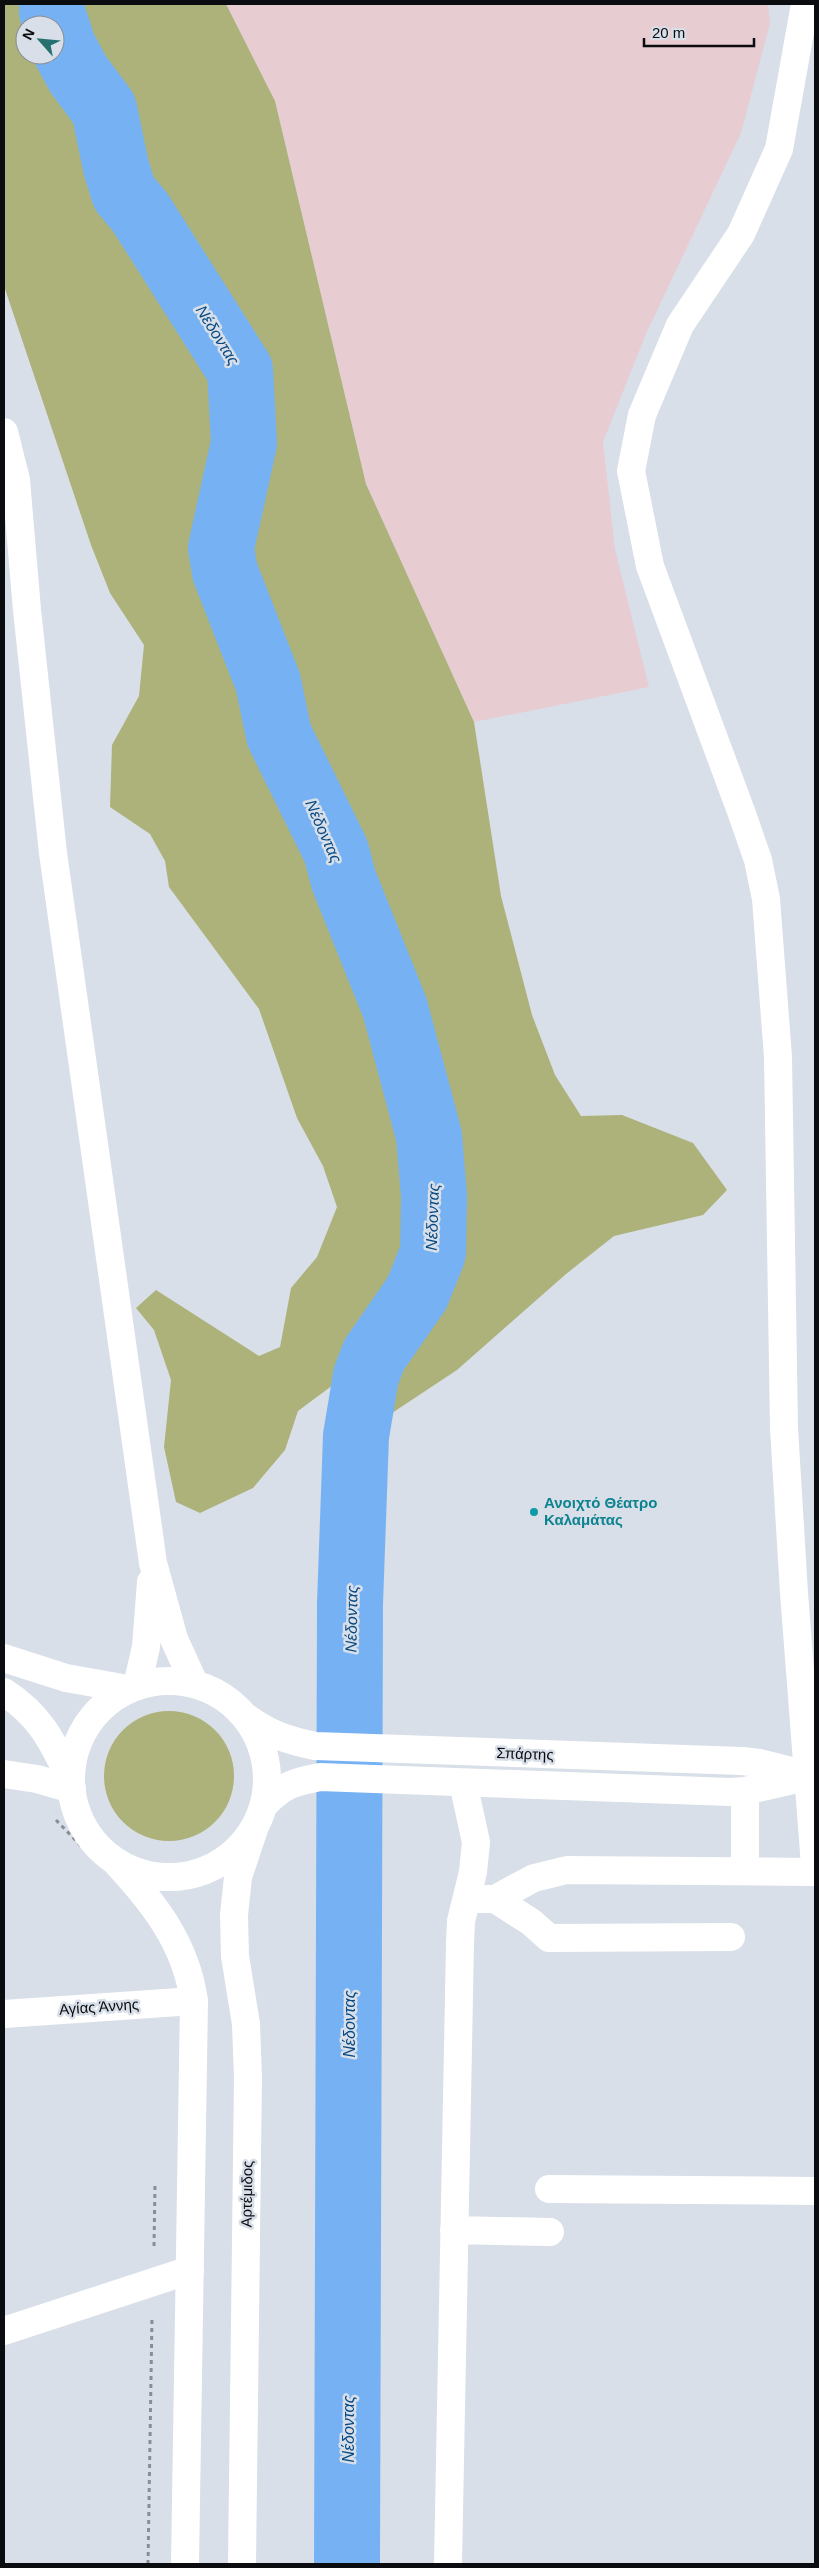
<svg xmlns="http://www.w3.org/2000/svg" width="819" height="2568" viewBox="0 0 819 2568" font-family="Helvetica,sans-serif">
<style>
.industrial{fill:#e7cdd2}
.green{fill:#acb27a;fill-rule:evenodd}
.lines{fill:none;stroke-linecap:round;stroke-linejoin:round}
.river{stroke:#76b2f3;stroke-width:66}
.path{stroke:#898e95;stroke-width:3;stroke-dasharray:4 4;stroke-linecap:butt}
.minor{stroke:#fff;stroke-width:28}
.major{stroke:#fff;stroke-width:28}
.highway{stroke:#fff;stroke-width:28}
.culture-dot{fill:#0f9aa8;stroke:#d8dfe8;stroke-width:2}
.labels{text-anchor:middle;stroke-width:5;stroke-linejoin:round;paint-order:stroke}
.culture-label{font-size:15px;font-weight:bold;fill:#0d838f;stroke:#d8dfe8;text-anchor:start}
.street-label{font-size:15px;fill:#0a0c0f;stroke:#d8dfe8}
.water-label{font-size:16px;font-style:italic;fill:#064983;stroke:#d8dfe8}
</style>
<rect width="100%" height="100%" fill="#d8dfe8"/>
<path class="industrial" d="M 226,4 L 768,4 L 770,24 L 741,133 L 646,334 L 603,442 L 615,549 L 649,687 L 474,722 L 366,484 L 275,101 Z"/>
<path class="green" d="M 4,4 L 226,4 L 275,101 L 366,484 L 474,722 L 501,896 L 532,1015 L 555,1075 L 581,1116 L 622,1115 L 693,1143 L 727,1190 L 703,1215 L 614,1236 L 566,1274 L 457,1370 L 386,1417 L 375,1406 L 333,1385 L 298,1411 L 285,1450 L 253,1488 L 200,1513 L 176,1502 L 164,1447 L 171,1380 L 154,1330 L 136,1308 L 156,1290 L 259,1356 L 280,1347 L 291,1288 L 317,1257 L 337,1207 L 323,1166 L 297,1118 L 259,1009 L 169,887 L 165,861 L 150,834 L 110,807 L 112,745 L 139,696 L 144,645 L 110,593 L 91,545 L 4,286 ZM 25,25 L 55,25 L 55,55 L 25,55 Z
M104 1776a65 65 0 1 1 130 0a65 65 0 1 1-130 0Z"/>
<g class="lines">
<path class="river" d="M 52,4 L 52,12 L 63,46 L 78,74 L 104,109 L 116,167 L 124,193 L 140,212 L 240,370 L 244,443 L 221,548 L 225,572 L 268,682 L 279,735 L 336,851 L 344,881 L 395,1008 L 429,1136 L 434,1196 L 433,1253 L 417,1293 L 374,1355 L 366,1376 L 356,1436 L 350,1604 L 347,2564"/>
<path class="path" d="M 56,1820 L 85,1850
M 154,2246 L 155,2185
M 148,2564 L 152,2317"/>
<path class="minor" d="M 805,4 L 779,149 L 741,234 L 680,325 L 642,415 L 631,471 L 650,566 L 742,814 L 758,860 L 766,899 L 778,1057 L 784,1428 L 794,1593 L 815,1865
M 4,432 L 16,480 L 27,610 L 53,853 L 153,1563 L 174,1639 L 194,1683
M 137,1686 L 146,1647 L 151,1582
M 4,1774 L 37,1779 L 72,1789
M 745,1791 L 745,1871
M 478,1899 L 495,1899 L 531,1922 L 549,1938 L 731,1937
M 495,1899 L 534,1878 L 567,1870 L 815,1872
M 4,2014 L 194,2001
M 549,2189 L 815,2191
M 454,2230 L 550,2232
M 4,2331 L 190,2270
M 448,2564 L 460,1943 L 461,1921 L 473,1872 L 476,1842 L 463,1783"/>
<path class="major" d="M71 1779a98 98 0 1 1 196 0a98 98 0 1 1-196 0Z
M 247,1718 C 271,1735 287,1740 315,1746 L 742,1761 L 760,1763 L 815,1777
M 264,1805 C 283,1785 294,1782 320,1777 L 730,1792 L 745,1791 L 806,1777
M 115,1861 C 153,1902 186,1943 194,2001 L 185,2564
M 242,2564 L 248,2077 L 246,2024 L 235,1956 L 234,1915 L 238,1877 L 254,1829"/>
<path class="highway" d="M 4,1658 L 66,1678 L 128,1689
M 4,1692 C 40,1715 52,1741 70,1778"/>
</g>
<circle class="culture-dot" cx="534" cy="1512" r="5"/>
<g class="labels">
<g class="culture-label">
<text x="544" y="1508">Ανοιχτό Θέατρο<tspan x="544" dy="17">Καλαμάτας</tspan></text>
</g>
<g class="street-label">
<text transform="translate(525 1754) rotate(2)" y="5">Σπάρτης</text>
<text transform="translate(99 2007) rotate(-4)" y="5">Αγίας Άννης</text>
<text transform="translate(247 2194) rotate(-89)" y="5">Αρτέμιδος</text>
</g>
<g class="water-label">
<text transform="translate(218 335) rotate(58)" y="6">Νέδoντας</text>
<text transform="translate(324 831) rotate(66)" y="6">Νέδoντας</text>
<text transform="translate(432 1217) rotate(-88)" y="6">Νέδoντας</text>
<text transform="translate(351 1619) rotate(-89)" y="6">Νέδoντας</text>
<text transform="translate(349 2024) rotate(-90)" y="6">Νέδoντας</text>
<text transform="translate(348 2429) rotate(-90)" y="6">Νέδoντας</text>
</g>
</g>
<rect width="819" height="2568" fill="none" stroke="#0a0c0f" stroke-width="10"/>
<g transform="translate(40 40) rotate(297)"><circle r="24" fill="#d8dfe8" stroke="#868b91"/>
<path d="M0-4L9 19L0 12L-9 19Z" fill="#267170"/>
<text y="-8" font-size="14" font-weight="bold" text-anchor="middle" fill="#0a0c0f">N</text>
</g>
<path d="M644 38v8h110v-8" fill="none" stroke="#0a0c0f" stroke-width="2.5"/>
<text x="652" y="38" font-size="15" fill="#0a0c0f" stroke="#d8dfe8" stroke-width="4" paint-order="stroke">20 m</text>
</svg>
